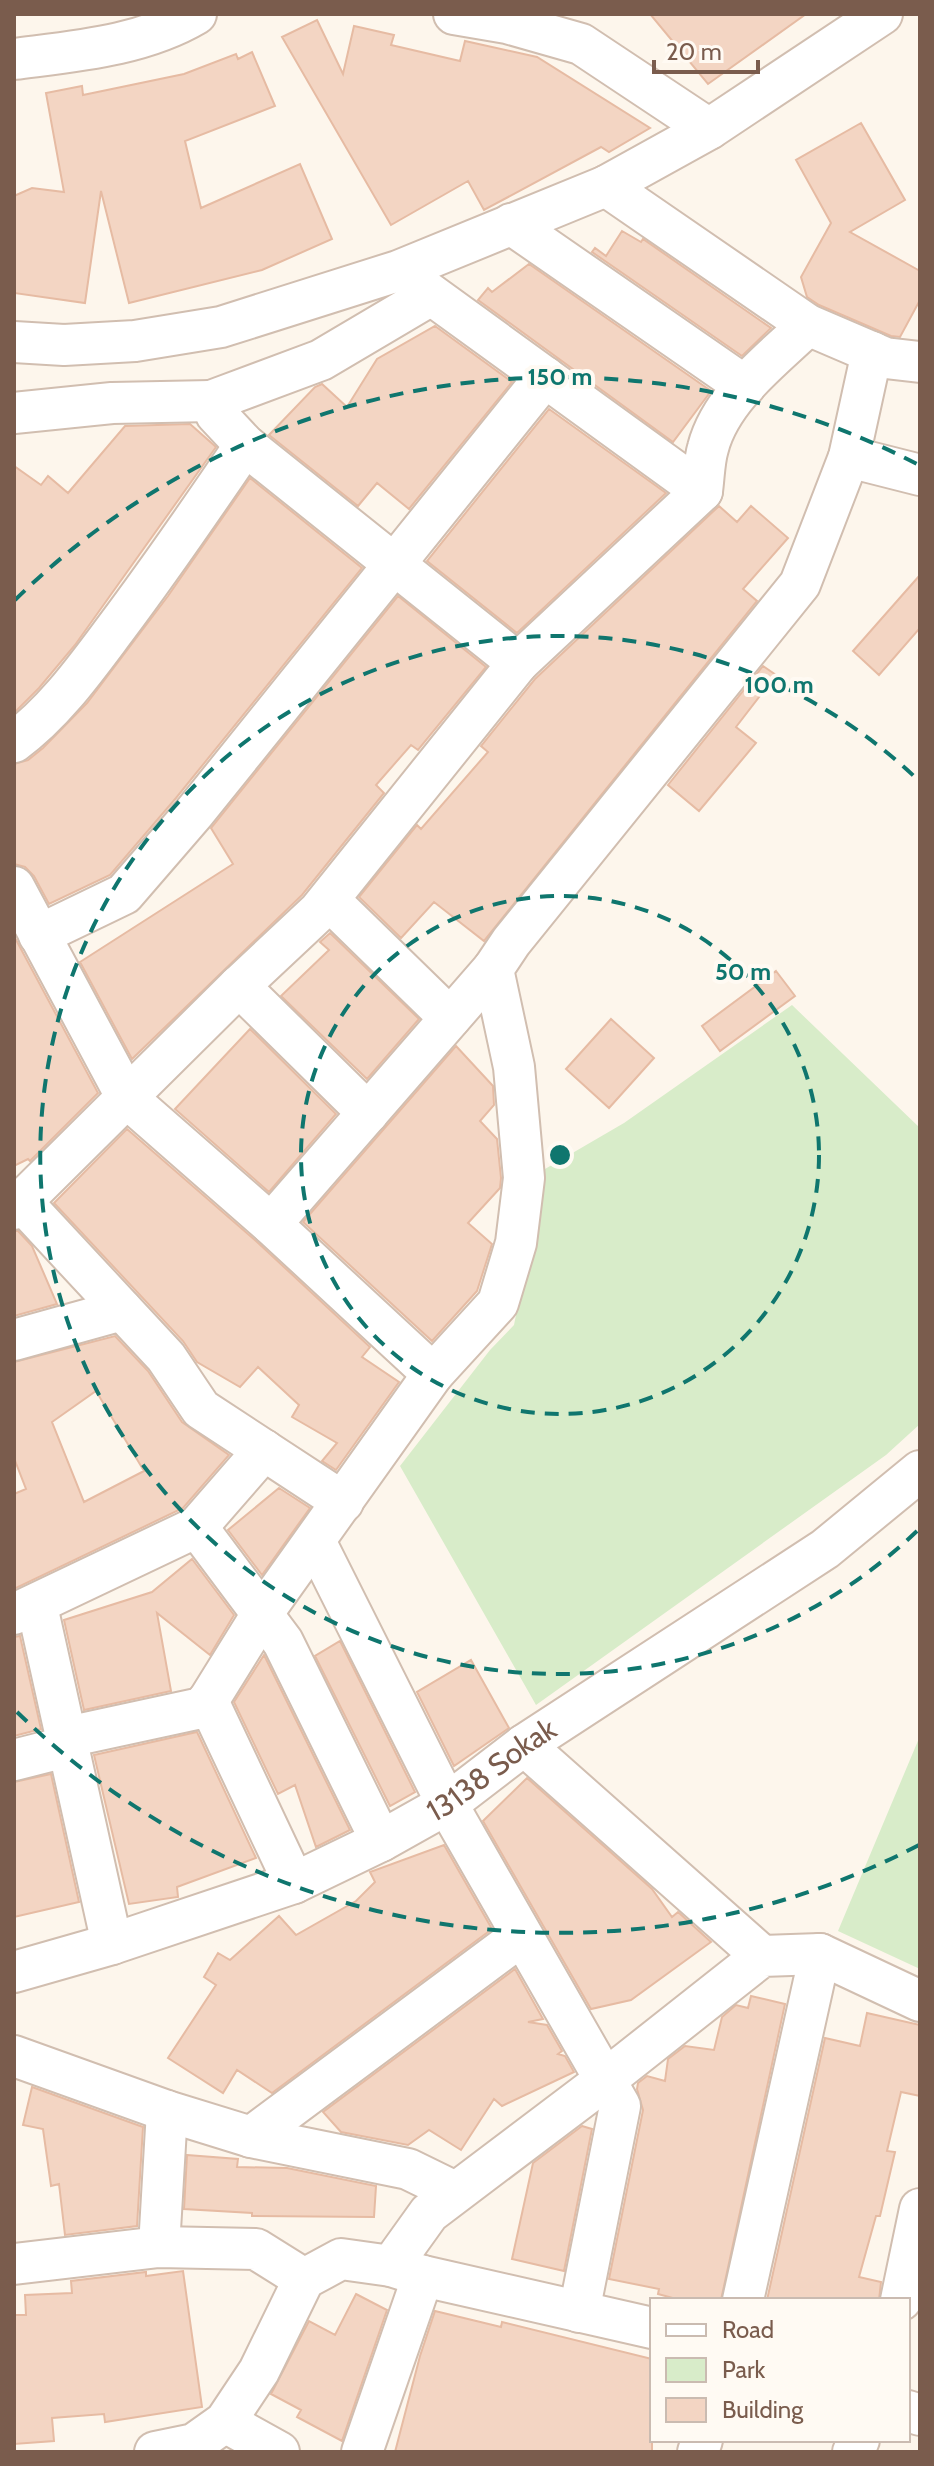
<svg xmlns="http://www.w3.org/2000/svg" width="934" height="2466" viewBox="0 0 934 2466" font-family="Cabin,sans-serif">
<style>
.green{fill:#d8ecc9}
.building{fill:#f3d5c3;stroke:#e6bba3;stroke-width:2;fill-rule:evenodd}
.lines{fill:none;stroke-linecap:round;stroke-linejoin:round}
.minor-casing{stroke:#d1beb0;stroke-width:44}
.minor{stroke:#fff;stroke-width:40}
.ring{fill:none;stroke:#0f766e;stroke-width:4;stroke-dasharray:14 10}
.labels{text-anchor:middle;stroke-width:8;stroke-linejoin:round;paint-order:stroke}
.street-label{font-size:30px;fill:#7a5c4d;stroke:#fffaf3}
.centre{fill:#0f766e;stroke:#fffaf3;stroke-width:4}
.ring-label{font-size:24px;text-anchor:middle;font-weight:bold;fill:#0f766e;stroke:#fffaf3;stroke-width:8;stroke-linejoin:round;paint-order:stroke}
</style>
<rect width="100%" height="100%" fill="#fdf6ec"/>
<path class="green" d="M 792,1005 L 920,1128 L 920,1424 L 886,1455 L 536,1705 L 400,1466 L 490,1350 L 514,1325 L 545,1169 L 624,1123 Z
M 920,1736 L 920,1969 L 838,1931 Z"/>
<path class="building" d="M 650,14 L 806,14 L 708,84 Z
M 317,20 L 343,74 L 354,26 L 394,35 L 391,45 L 460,61 L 465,41 L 537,57 L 650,128 L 609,152 L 601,147 L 484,210 L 468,181 L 391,225 L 282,37 Z
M 252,52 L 275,106 L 185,141 L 201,208 L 300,164 L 332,239 L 262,270 L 129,303 L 101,191 L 85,303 L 14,293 L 14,196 L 32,188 L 64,192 L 46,93 L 82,86 L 83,95 L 184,74 L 236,54 L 238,59 Z
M 861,123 L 905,200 L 850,232 L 920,271 L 920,300 L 900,337 L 891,336 L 819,305 L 807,297 L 801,277 L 831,223 L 796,160 Z
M 622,231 L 641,242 L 643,239 L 771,328 L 742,356 L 592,252 L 595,248 L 606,256 Z
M 529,264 L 711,391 L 673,442 L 478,300 L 488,288 L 492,292 Z
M 435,326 L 512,382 L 409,509 L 377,483 L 358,506 L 269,435 L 315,387 L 322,384 L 347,407 L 377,359 Z
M 549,409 L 666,493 L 517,633 L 427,561 Z
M 190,424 L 216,447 L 75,645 L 39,688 L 14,713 L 14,466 L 41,485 L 48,476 L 68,493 L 125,426 Z
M 250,478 L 362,568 L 176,798 L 110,875 L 49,904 L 34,876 L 25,867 L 14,864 L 14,764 L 28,760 L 43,748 L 87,703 L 168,596 Z
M 719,506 L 737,522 L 751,506 L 788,538 L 743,589 L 757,601 L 484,941 L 434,902 L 401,938 L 359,897 L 417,825 L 421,829 L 488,752 L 481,746 L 535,679 Z
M 920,575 L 920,628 L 879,675 L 853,651 Z
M 398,596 L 486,667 L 418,750 L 411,745 L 376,785 L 384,793 L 302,895 L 132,1059 L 80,962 L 233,864 L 211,828 Z
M 763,666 L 776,675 L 736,727 L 756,743 L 699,811 L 668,785 Z
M 330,933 L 419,1019 L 367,1079 L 281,996 L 329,950 L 320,942 Z
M 14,936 L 98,1093 L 30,1161 L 28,1159 L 14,1166 Z
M 776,971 L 795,996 L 720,1051 L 702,1026 Z
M 611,1019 L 654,1058 L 609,1108 L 566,1069 Z
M 250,1029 L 336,1114 L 269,1192 L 175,1109 Z
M 456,1046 L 493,1086 L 494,1105 L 480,1121 L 497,1139 L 501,1178 L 500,1188 L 468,1223 L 492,1244 L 477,1291 L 432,1341 L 303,1222 Z
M 127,1129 L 256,1241 L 370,1347 L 362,1357 L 399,1382 L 336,1470 L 322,1461 L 337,1443 L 292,1417 L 299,1405 L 258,1367 L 240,1387 L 197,1362 L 183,1341 L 54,1203 Z
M 14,1231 L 18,1231 L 32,1246 L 57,1304 L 14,1316 Z
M 115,1336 L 148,1371 L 182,1422 L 229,1455 L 183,1508 L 14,1589 L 14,1494 L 26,1489 L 14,1458 L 14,1362 ZM 96,1391 L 144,1471 L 84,1502 L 52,1422 Z
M 279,1488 L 310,1508 L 262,1575 L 228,1530 Z
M 192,1559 L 234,1615 L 210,1655 L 157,1613 L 171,1691 L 84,1710 L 64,1620 L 152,1592 Z
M 20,1636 L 41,1729 L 14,1736 L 14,1637 Z
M 340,1641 L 415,1792 L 390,1806 L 315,1656 Z
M 264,1655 L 350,1830 L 316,1847 L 295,1785 L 278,1794 L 234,1702 Z
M 471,1660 L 509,1728 L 454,1766 L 417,1692 Z
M 197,1732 L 256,1858 L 177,1887 L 178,1897 L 129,1904 L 94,1755 Z
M 51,1774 L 79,1902 L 14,1917 L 14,1782 Z
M 527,1778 L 652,1889 L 672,1917 L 678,1912 L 711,1942 L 631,2000 L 591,2009 L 483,1821 Z
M 444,1845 L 492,1929 L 272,2093 L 237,2070 L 223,2093 L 168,2058 L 216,1985 L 204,1977 L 218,1953 L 230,1960 L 279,1916 L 296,1935 L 356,1901 L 375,1882 L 370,1872 Z
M 515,1969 L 543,2019 L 528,2022 L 547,2025 L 562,2051 L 558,2054 L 565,2056 L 574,2072 L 502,2106 L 494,2099 L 461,2150 L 429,2130 L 408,2145 L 341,2132 L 323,2112 Z
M 751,1996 L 785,2004 L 721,2300 L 680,2300 L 658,2294 L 659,2289 L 609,2279 L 643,2110 L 637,2089 L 638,2083 L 647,2076 L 665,2081 L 668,2059 L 685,2046 L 714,2050 L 722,2017 L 736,2005 L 748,2008 Z
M 867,2013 L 920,2025 L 920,2096 L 901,2092 L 887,2151 L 895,2152 L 880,2216 L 876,2216 L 859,2277 L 881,2282 L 879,2300 L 767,2300 L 825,2038 L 860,2046 Z
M 32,2087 L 143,2127 L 137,2226 L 65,2235 L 59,2184 L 51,2186 L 43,2129 L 23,2125 Z
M 582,2126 L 592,2129 L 564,2271 L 512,2259 L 533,2163 Z
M 187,2155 L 238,2159 L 237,2167 L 287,2168 L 376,2186 L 374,2217 L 252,2216 L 252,2213 L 184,2209 Z
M 183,2271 L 202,2407 L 105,2422 L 104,2414 L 52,2418 L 54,2441 L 14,2444 L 14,2315 L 26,2315 L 25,2295 L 72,2293 L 71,2281 L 146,2272 L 146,2276 Z
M 356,2294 L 387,2310 L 342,2441 L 297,2417 L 301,2410 L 271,2394 L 309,2321 L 335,2335 Z
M 435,2311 L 501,2327 L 502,2322 L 652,2359 L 652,2452 L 395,2452 L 420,2356 Z"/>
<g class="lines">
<g class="minor-casing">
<g id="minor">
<path d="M 454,14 L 507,23 L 581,44 L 709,129"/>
<path d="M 14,59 C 75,51 142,46 196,14"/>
<path d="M 606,186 L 808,325 L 885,358 L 920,362"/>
<path d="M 511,224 L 745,386"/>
<path d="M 411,280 L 702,491"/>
<path d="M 431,295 L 321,360 L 211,401 L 216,414 L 245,445 L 518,663"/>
<path d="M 14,342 L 64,345 L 135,341 L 221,327 L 398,271 L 606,186 L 709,129 L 882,14"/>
<path d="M 14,413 L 112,403 L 211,401"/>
<path d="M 849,457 L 920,475"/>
<path d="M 14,742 C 55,712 86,668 116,628 C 161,568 203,507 245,445"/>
<path d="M 14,887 L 127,1098 L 271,1224 L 433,1374"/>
<path d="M 329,900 L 450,1018"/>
<path d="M 39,935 L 124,894 L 194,813 L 545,377"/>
<path d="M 239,986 L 368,1113"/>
<path d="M 21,1201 L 166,1357 L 201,1409 L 343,1502"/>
<path d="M 14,1209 L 239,986 L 319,911 L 518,663 L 702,491 C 704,477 704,461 708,448 C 721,397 773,359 808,325"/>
<path d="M 271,1224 L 493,969"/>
<path d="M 14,1340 L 122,1310"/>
<path d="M 197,1527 L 264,1450"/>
<path d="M 315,1541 L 447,1804 L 620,2106 L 579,2312"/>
<path d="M 37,1606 L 112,1944"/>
<path d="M 14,1614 L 197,1527 L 283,1642 L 381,1841"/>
<path d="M 208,1701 L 262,1614 L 433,1374 L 498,1303 L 516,1243 L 524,1178 L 514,1067 L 493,969 L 511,942 L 800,584 L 849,457 L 872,352"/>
<path d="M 67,1737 L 201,1708 L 208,1701 L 294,1883"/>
<path d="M 524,1745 L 762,1956"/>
<path d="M 14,1760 L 69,1746"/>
<path id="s1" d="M 14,1972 L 112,1944 L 294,1883 L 381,1841 L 447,1804 L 524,1745 L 825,1549 L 920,1471"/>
<path d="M 14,2056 L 167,2111 L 251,2137 L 408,2169 L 455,2192"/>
<path d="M 251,2137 L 521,1936"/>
<path d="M 159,2247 L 167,2111"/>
<path d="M 14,2264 L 159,2247 L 256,2249 L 304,2279"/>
<path d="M 391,2266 L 429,2213 L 605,2080 L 762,1956 L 820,1954 L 920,2001"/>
<path d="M 743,2300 L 820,1954"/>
<path d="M 901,2300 L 920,2209"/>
<path d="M 908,2411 L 920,2415"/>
<path d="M 225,2422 L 279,2452"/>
<path d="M 155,2452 L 194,2444 L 225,2422 L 259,2371 L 304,2279 L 341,2259 L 391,2266 L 423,2276 L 652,2328"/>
<path d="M 362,2452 L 423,2276"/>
<path d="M 698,2452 L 702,2440"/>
<path d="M 853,2452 L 859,2440"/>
</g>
</g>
<use href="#minor" class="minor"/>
</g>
<g class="ring">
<circle cx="560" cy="1155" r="259"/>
<path d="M917 1531A519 519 0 1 1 917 779"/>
<path d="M919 1845A778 778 0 0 1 15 1710M15 600A778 778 0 0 1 919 465"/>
</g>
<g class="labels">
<g class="street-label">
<text dy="10" stroke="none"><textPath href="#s1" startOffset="522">13138 Sokak</textPath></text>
</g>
</g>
<circle cx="560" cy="1155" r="12" class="centre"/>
<g class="ring-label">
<text x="560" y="385">150 m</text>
<text x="779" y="693">100 m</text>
<text x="743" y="980">50 m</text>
</g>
<rect width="934" height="2466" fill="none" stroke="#7a5c4d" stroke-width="32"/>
<rect x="650" y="2298" width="260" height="144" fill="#fffaf3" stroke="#cabbb1" stroke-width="2"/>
<rect x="666" y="2324" width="40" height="12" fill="#ffffff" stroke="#cabbb1" stroke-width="2"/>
<text x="722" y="2338" font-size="24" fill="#7a5c4d">Road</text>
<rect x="666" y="2358" width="40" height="24" fill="#d8ecc9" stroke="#cabbb1" stroke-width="2"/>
<text x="722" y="2378" font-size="24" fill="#7a5c4d">Park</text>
<rect x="666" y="2398" width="40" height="24" fill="#f3d5c3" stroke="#cabbb1" stroke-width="2"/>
<text x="722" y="2418" font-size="24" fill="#7a5c4d">Building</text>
<path d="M654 60v12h104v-12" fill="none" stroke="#7a5c4d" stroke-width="4"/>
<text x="666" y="60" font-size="24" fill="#7a5c4d" stroke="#fffaf3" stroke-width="6" paint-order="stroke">20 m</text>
</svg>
